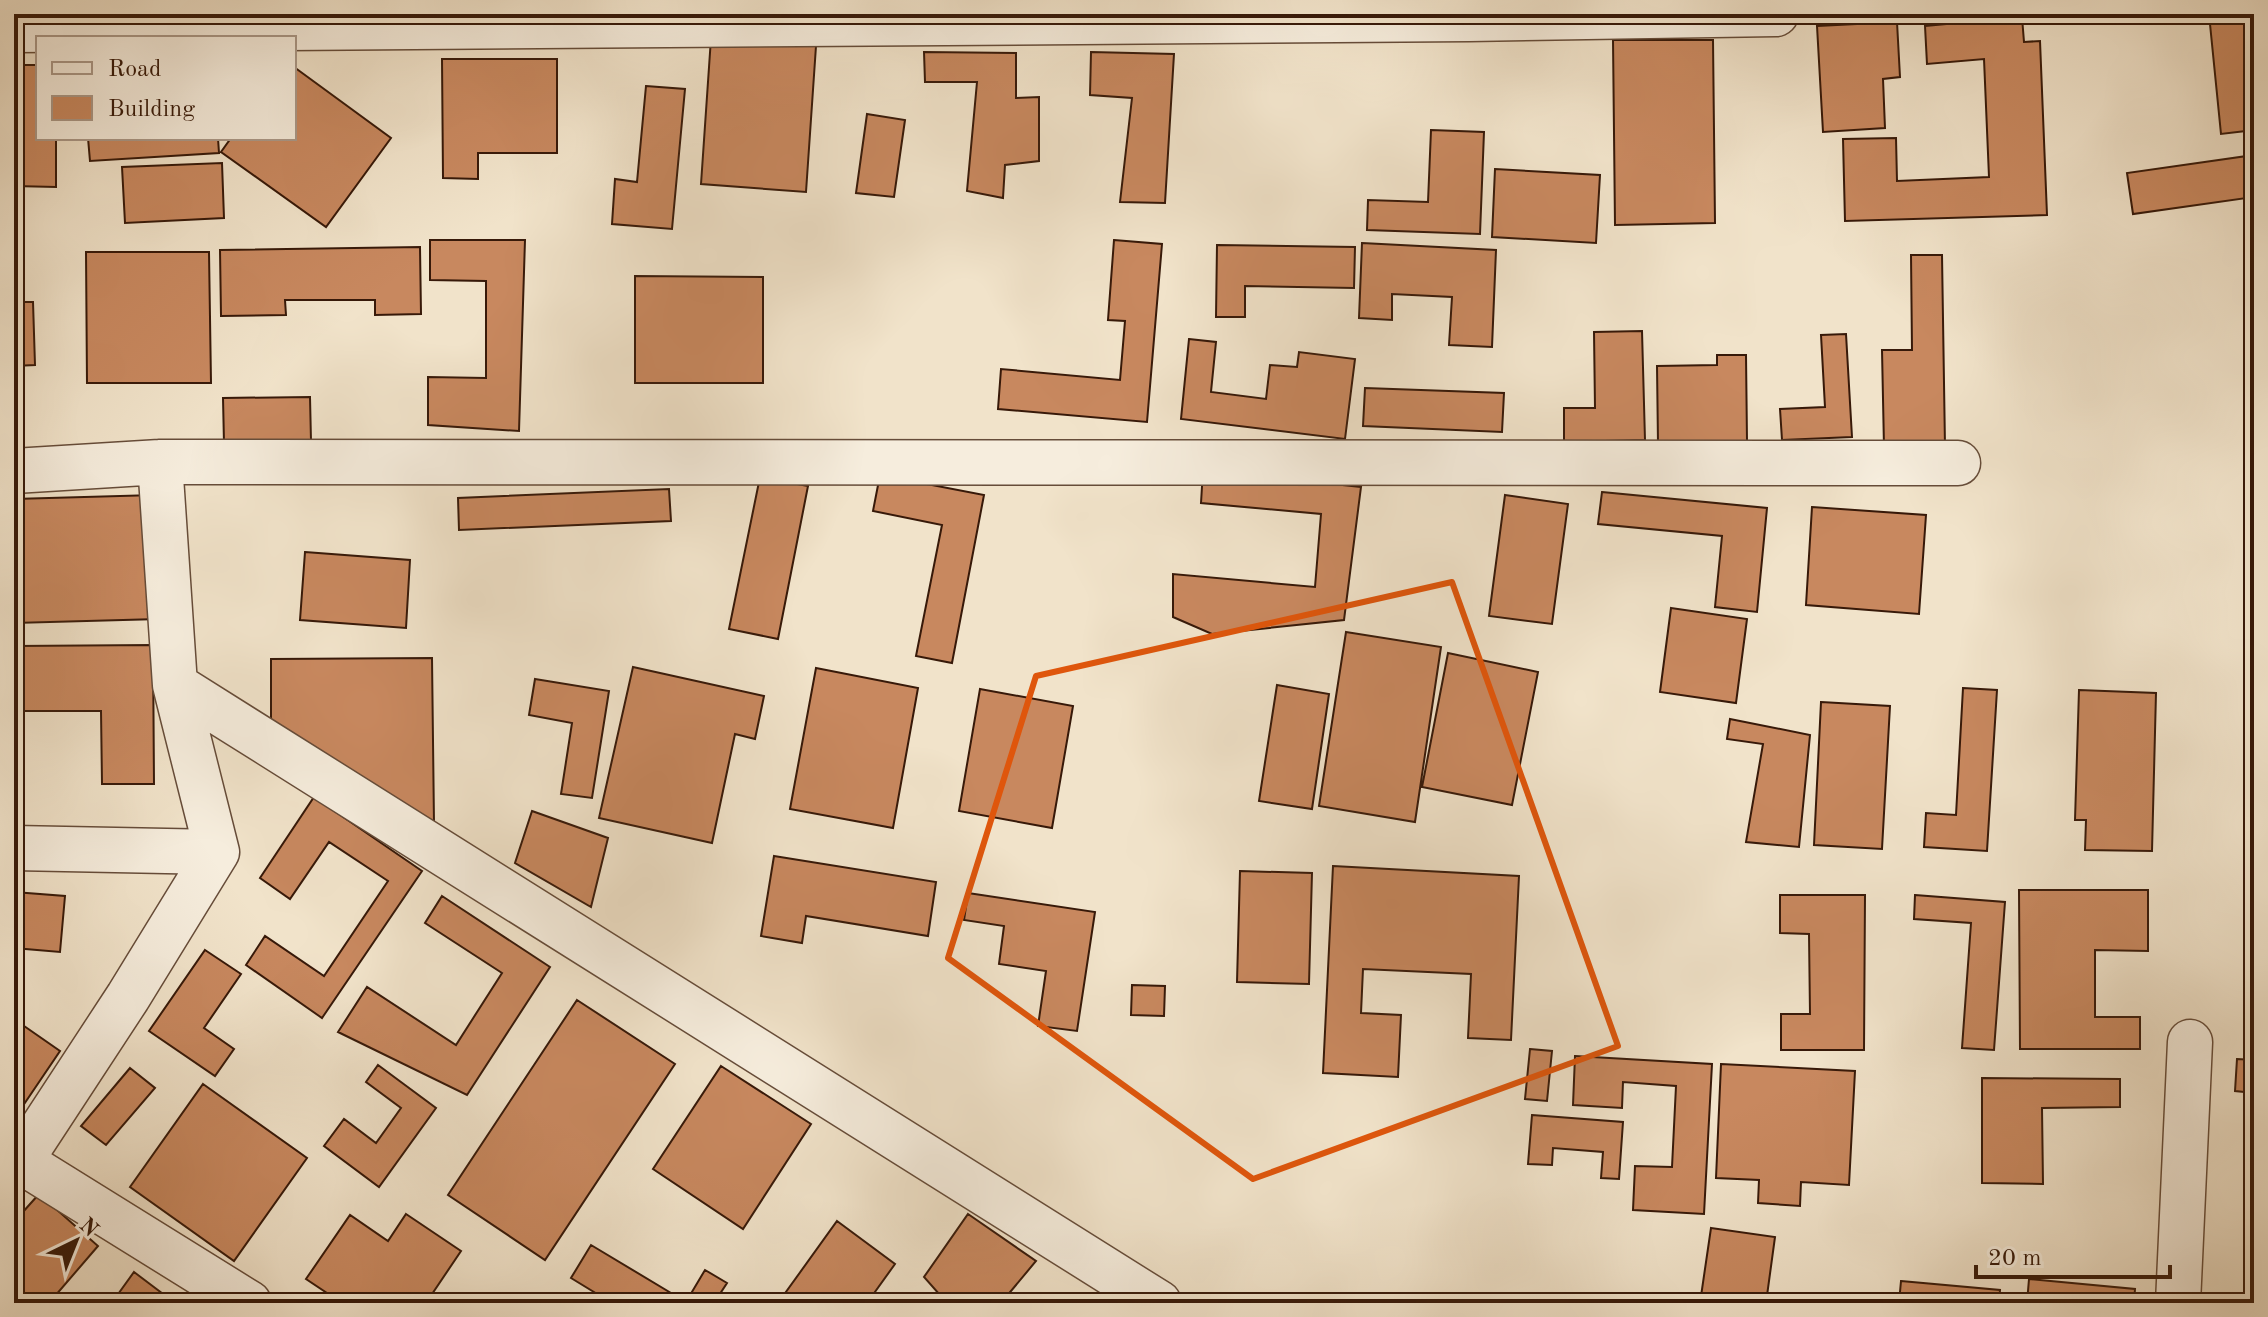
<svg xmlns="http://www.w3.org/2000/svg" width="2268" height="1317" viewBox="0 0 2268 1317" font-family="'Old Standard TT',serif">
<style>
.building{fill:#c8885f;stroke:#371909;stroke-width:2}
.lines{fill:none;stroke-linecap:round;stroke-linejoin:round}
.street-casing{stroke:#664c39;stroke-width:47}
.street{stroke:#f6eddd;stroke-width:44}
.marked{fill:none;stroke:#df560c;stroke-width:6;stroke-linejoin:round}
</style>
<rect width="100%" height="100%" fill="#f1e3ca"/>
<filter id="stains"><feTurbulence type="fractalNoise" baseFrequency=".0025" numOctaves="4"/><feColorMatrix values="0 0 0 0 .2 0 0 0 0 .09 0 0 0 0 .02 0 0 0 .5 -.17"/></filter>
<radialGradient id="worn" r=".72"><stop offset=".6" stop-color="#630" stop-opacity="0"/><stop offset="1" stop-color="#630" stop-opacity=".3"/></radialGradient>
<path class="building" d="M 2209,14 L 2248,14 L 2254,66 L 2254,130 L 2221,134 Z
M 2022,17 L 2024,42 L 2040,41 L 2047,215 L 1845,221 L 1843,139 L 1896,138 L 1897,181 L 1989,177 L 1984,59 L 1927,64 L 1925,26 Z
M 1897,22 L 1900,77 L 1883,79 L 1885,128 L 1823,132 L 1817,26 Z
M 711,38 L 816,46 L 806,192 L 701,184 Z
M 1613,40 L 1713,40 L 1715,223 L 1615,225 Z
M 924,52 L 1016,53 L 1016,98 L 1039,97 L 1039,161 L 1005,165 L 1003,198 L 967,191 L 977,82 L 925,82 Z
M 1091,52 L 1174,54 L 1165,203 L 1120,202 L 1132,98 L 1090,95 Z
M 442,59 L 557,59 L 557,153 L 478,153 L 478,179 L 443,178 Z
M 14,65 L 38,65 L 38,138 L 56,138 L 56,187 L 14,186 Z
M 294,67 L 391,138 L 326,227 L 221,152 L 231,138 L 294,138 Z
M 646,86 L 685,89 L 672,229 L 612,224 L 615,179 L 637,182 Z
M 867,114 L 905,120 L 894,197 L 856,193 Z
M 1431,130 L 1484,132 L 1480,234 L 1367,230 L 1368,200 L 1428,202 Z
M 88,138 L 218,138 L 219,153 L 90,161 Z
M 2254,155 L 2254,197 L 2133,214 L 2127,173 Z
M 222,163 L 224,218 L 125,223 L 122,167 Z
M 1495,169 L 1600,175 L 1596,243 L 1492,237 Z
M 430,240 L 525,240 L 519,431 L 428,425 L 428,377 L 486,378 L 486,281 L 430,280 Z
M 1114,240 L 1162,244 L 1147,422 L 998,409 L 1001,369 L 1120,380 L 1125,321 L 1108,320 Z
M 1362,243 L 1496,250 L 1492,347 L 1449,345 L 1452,297 L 1392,294 L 1392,320 L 1359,318 Z
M 1217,245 L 1355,247 L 1354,288 L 1245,286 L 1245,317 L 1216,317 Z
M 420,247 L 421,314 L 375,315 L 375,300 L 285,300 L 286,315 L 221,316 L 220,250 Z
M 86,252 L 209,252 L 211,383 L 87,383 Z
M 1911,255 L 1942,255 L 1945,447 L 1884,447 L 1882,350 L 1912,350 Z
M 635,276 L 763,277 L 763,383 L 635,383 Z
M 14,302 L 33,302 L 35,365 L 14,366 Z
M 1642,331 L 1645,440 L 1564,442 L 1564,408 L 1595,408 L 1594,332 Z
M 1846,334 L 1852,437 L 1782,440 L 1780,409 L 1825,407 L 1821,335 Z
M 1189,339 L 1216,342 L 1211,392 L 1266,399 L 1270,365 L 1297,367 L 1299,352 L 1355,359 L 1345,439 L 1181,419 Z
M 1717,355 L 1746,355 L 1747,441 L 1658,443 L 1657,366 L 1717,365 Z
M 1365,388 L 1504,393 L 1502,432 L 1363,426 Z
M 310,397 L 311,441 L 224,443 L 223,398 Z
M 1203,470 L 1361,487 L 1344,620 L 1212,634 L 1173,617 L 1173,574 L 1315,587 L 1321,514 L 1201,503 Z
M 880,475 L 984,495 L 952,663 L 916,656 L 942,525 L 873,511 Z
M 760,477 L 808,486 L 778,639 L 729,629 Z
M 669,489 L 671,521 L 459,530 L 458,498 Z
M 1602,492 L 1767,508 L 1757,612 L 1715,607 L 1722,536 L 1598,524 Z
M 155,495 L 159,619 L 14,623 L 14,499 Z
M 1505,495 L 1568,504 L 1552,624 L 1489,616 Z
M 1812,507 L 1926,515 L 1919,614 L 1806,605 Z
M 305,552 L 410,560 L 406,628 L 300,620 Z
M 1671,608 L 1747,619 L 1736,703 L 1660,692 Z
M 1346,632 L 1441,647 L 1415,822 L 1319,806 Z
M 153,645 L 154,784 L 102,784 L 101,711 L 14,711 L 14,646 Z
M 1448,653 L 1538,672 L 1512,805 L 1422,787 Z
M 432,658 L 434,823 L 271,730 L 271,659 Z
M 633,667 L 764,696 L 755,739 L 735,734 L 712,843 L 599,818 Z
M 816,668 L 918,688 L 893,828 L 790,809 Z
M 535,679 L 609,691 L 592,798 L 561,794 L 572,723 L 529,715 Z
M 1277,685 L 1329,694 L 1312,809 L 1259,801 Z
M 1963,688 L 1997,690 L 1987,851 L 1924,847 L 1926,813 L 1956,815 Z
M 980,689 L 1073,706 L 1052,828 L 959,811 Z
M 2079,690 L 2156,693 L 2152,851 L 2085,850 L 2086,820 L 2075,820 Z
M 1821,702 L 1890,706 L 1882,849 L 1814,845 Z
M 1730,719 L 1810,735 L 1799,847 L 1746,842 L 1763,744 L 1727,739 Z
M 314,797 L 422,871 L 322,1018 L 246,965 L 265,936 L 324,976 L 388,881 L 329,842 L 290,899 L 260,878 Z
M 532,811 L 608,838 L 591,907 L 515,863 Z
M 774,856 L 936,882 L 928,936 L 806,916 L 802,943 L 761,936 Z
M 1333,866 L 1519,876 L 1511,1040 L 1468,1038 L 1471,974 L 1363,969 L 1361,1013 L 1401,1015 L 1398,1077 L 1323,1073 Z
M 1240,871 L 1312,873 L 1309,984 L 1237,982 Z
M 2019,890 L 2148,890 L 2148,951 L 2095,950 L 2095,1017 L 2140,1017 L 2140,1049 L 2020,1049 Z
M 14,892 L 65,896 L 60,952 L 14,948 Z
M 968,893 L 1095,912 L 1077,1031 L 1038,1026 L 1046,971 L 999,964 L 1004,926 L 964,920 Z
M 1780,895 L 1865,895 L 1864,1050 L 1781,1050 L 1781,1014 L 1810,1014 L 1809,934 L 1780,933 Z
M 1915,895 L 2005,902 L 1994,1050 L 1962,1048 L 1971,923 L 1914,919 Z
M 442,896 L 550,967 L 467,1095 L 338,1032 L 367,987 L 456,1045 L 502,973 L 425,923 Z
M 205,950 L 241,974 L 204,1028 L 234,1049 L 215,1076 L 149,1031 Z
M 1132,985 L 1165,986 L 1164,1016 L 1131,1015 Z
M 577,1000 L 675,1064 L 545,1260 L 448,1195 Z
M 14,1019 L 60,1051 L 14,1119 Z
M 1530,1049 L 1552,1051 L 1547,1101 L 1525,1099 Z
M 1575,1056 L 1712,1064 L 1704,1214 L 1633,1210 L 1635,1166 L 1672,1167 L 1676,1086 L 1623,1082 L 1622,1108 L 1573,1105 Z
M 2237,1059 L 2254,1060 L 2254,1093 L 2235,1091 Z
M 1721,1064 L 1855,1071 L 1849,1185 L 1801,1182 L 1800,1206 L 1758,1203 L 1759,1180 L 1716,1178 Z
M 378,1065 L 436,1108 L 379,1187 L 324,1146 L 344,1119 L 376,1143 L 401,1108 L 366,1082 Z
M 721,1066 L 811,1124 L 743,1229 L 653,1169 Z
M 130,1068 L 155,1088 L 106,1145 L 81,1126 Z
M 1982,1078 L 2120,1079 L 2120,1107 L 2042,1108 L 2043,1184 L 1982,1183 Z
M 203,1084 L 307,1158 L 234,1261 L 130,1187 Z
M 1532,1115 L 1623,1122 L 1619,1179 L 1601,1178 L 1603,1152 L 1553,1148 L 1552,1165 L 1528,1164 Z
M 39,1194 L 98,1246 L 49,1303 L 37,1303 L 14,1284 L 14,1222 Z
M 406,1214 L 461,1251 L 426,1303 L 342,1303 L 306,1279 L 350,1215 L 388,1241 Z
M 968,1214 L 1036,1261 L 1001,1303 L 947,1303 L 924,1277 Z
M 837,1221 L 895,1264 L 867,1303 L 778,1303 Z
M 1711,1228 L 1775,1237 L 1766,1303 L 1700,1303 Z
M 591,1245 L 686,1302 L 705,1270 L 727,1283 L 714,1303 L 612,1303 L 571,1278 Z
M 134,1272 L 175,1303 L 124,1303 L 116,1297 Z
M 2029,1279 L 2135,1289 L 2134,1303 L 2027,1303 Z
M 1901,1281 L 2000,1290 L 1999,1303 L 1899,1303 Z"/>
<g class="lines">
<g class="street-casing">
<path id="street" d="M 14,30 L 1469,19 L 1776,14
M 14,471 L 160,462 L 1958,463
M 175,685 L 1159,1303
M 14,848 L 217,852
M 22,1162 L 249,1303
M 14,1171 L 128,997 L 217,852 L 175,685 L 160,462
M 2178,1303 L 2190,1042"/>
</g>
<use href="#street" class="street"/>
</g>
<path class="marked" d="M 1452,582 L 1618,1046 L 1253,1179 L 948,958 L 1036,676 Z"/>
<rect width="2268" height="1317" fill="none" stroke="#f1e3ca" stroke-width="48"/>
<rect x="16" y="16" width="2236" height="1285" fill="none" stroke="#371909" stroke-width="4"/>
<rect x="24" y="24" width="2220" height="1269" fill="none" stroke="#371909" stroke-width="2"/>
<rect x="36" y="36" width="260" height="104" fill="#f6eddd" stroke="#aa9888" stroke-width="2"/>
<rect x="52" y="62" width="40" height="12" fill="#f6eddd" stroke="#aa9888" stroke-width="2"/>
<text x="108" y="76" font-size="24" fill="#371909">Road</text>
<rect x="52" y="96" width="40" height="24" fill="#c8885f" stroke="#aa9888" stroke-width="2"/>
<text x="108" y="116" font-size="24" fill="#371909">Building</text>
<g transform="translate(76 1241) rotate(43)" stroke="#f6eddd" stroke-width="6" paint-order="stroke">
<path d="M0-6L14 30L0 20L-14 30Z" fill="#371909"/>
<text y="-12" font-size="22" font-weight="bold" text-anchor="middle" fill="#371909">N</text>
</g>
<path d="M1976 1265v12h194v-12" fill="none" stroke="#371909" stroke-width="4"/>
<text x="1988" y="1265" font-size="24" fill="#371909" stroke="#f6eddd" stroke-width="6" paint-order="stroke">20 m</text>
<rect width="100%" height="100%" filter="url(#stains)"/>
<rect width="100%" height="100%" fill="url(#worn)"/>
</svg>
